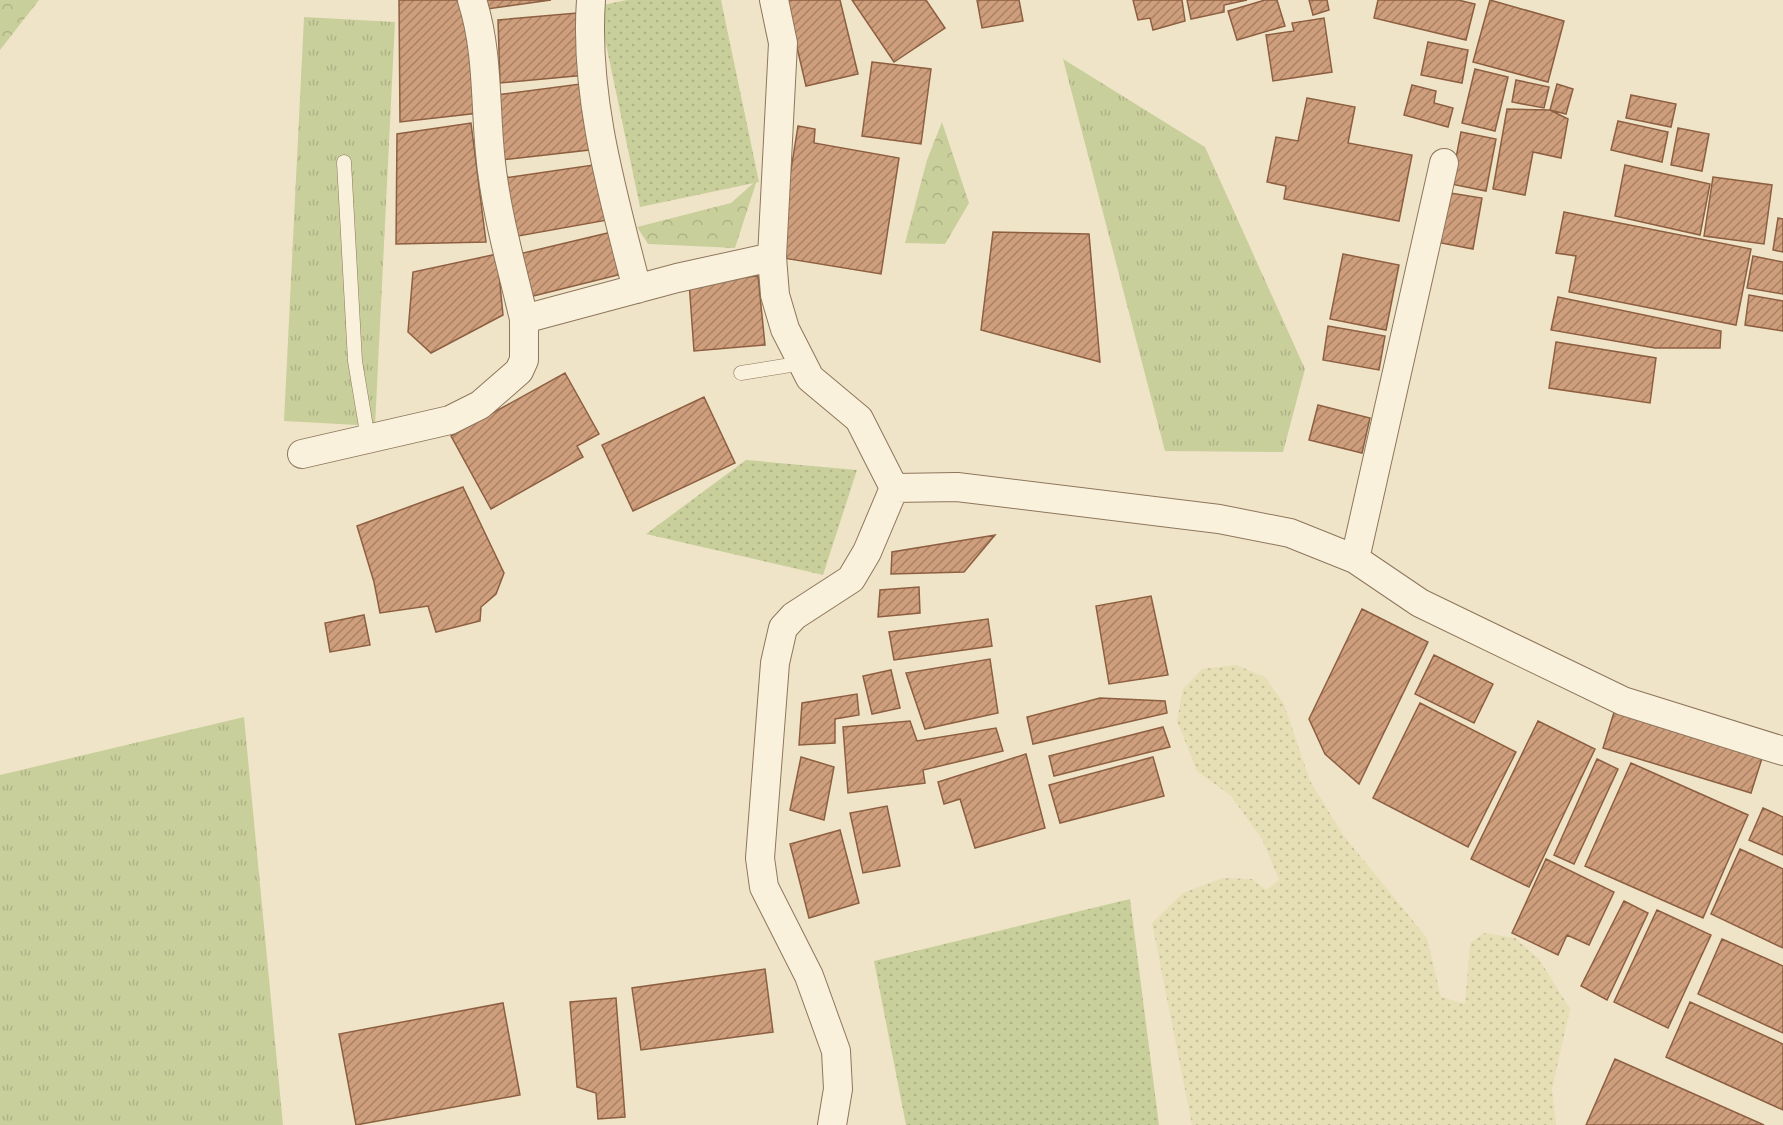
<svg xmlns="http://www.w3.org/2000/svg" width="1783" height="1125" viewBox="0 0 1783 1125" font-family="'Crimson Pro',serif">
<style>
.farmland{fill:url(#farmland-dots)}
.grass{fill:url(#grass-tufts)}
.forest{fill:url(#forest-crowns)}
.park{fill:url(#park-dots)}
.building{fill:url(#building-hatch);stroke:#8d5f41;stroke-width:1.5}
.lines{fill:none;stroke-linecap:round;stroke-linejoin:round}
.service-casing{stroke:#8d765c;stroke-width:15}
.minor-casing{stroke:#8d765c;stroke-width:30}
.service{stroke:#faf1dc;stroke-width:14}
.minor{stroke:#faf1dc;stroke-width:28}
</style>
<defs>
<pattern id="farmland-dots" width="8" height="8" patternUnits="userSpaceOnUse" patternTransform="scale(1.5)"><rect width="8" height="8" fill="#e6deb5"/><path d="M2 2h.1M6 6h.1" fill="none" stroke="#c6bf9b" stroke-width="1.8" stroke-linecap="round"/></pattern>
<pattern id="grass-tufts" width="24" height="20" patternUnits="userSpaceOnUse" patternTransform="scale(1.5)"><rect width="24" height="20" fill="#c9cf9b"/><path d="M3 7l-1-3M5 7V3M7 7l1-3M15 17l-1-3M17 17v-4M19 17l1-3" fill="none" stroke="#aeb285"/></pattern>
<pattern id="forest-crowns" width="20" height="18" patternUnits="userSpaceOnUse" patternTransform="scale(1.5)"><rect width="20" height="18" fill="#c9cf9b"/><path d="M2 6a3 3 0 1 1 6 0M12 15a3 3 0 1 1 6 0" fill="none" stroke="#aeb285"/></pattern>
<pattern id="park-dots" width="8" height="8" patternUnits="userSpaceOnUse" patternTransform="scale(1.5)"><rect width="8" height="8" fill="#c9cf9b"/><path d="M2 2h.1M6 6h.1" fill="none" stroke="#aeb285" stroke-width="1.8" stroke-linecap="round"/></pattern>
<pattern id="building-hatch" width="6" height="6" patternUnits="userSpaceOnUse" patternTransform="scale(1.5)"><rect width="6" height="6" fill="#cf9f7d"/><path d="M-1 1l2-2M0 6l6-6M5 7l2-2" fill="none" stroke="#a98266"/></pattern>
</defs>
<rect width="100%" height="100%" fill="#f0e4c8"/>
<path class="farmland" d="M 1236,665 L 1265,677 L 1284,704 L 1310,781 L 1343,835 L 1427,938 L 1441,997 L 1465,1004 L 1470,943 L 1484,933 L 1515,938 L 1539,959 L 1570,1009 L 1552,1089 L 1556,1125 L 1192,1125 L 1152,923 L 1183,893 L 1222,878 L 1252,879 L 1266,890 L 1279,880 L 1262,839 L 1231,796 L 1197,771 L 1177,721 L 1183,689 L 1202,669 Z"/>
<path class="grass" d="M 304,17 L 395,22 L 375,426 L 284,421 Z
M 1063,59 L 1205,147 L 1305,369 L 1283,452 L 1165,451 Z
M 244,717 L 283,1125 L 0,1125 L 0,775 Z"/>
<path class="forest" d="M 0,0 L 39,0 L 0,50 Z
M 942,122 L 969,203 L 945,244 L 905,243 L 927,160 Z
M 757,180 L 735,248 L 648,244 L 637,227 L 731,203 Z"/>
<path class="park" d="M 627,0 L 721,0 L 759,182 L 640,207 L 598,6 Z
M 746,460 L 857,470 L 823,575 L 646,534 Z
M 1130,899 L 1159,1125 L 906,1125 L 874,961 Z"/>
<path class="building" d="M 399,0 L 461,0 L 479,113 L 400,122 Z
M 478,0 L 551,0 L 480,10 Z
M 786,0 L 840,0 L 858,74 L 806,86 Z
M 852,0 L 926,0 L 945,28 L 894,62 Z
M 977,0 L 1019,0 L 1023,21 L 982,28 Z
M 1133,0 L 1182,0 L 1185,21 L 1153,30 L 1150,18 L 1138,20 Z
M 1187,0 L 1247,0 L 1224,5 L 1224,12 L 1191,19 Z
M 1265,0 L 1277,0 L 1285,26 L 1237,40 L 1228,11 Z
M 1309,0 L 1327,0 L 1329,10 L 1313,15 Z
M 1378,0 L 1458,0 L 1475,4 L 1466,40 L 1374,18 Z
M 1490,0 L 1564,21 L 1548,82 L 1473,62 Z
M 577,13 L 586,75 L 500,83 L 498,20 Z
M 1324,18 L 1332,72 L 1273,81 L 1266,35 L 1294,31 L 1292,23 Z
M 1428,42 L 1468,50 L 1462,83 L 1421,75 Z
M 872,62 L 931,69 L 921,144 L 862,136 Z
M 1475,69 L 1508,77 L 1495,131 L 1462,123 Z
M 1516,80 L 1549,87 L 1544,108 L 1512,102 Z
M 588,83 L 598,149 L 501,160 L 496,95 Z
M 1557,84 L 1573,89 L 1566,114 L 1550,110 Z
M 1412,85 L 1436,91 L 1434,103 L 1453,108 L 1448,127 L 1404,115 Z
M 1631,95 L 1676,104 L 1671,127 L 1626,118 Z
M 1307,98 L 1355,107 L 1348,143 L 1412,155 L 1399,221 L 1284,199 L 1286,186 L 1267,182 L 1276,137 L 1298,141 Z
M 1507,109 L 1550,110 L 1568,119 L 1561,158 L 1533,152 L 1525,195 L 1493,189 Z
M 1618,121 L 1668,132 L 1662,162 L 1611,150 Z
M 471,123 L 486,242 L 396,244 L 397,134 Z
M 798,126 L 815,129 L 814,143 L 899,158 L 881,274 L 777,257 Z
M 1678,128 L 1709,134 L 1702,171 L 1671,165 Z
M 1461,132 L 1496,139 L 1486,191 L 1451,184 Z
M 600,164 L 613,219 L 513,237 L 504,178 Z
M 1625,165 L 1710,184 L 1700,235 L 1615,216 Z
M 1713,177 L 1772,185 L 1764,244 L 1704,236 Z
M 1444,192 L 1482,198 L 1473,249 L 1436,242 Z
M 1564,212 L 1751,249 L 1736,325 L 1569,292 L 1576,256 L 1556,253 Z
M 1778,218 L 1783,219 L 1783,252 L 1773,250 Z
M 612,232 L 622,274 L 529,297 L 519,254 Z
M 993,232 L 1089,234 L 1100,362 L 981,330 Z
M 497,254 L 503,315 L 431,353 L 408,332 L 413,272 Z
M 1343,254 L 1399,265 L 1386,330 L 1330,319 Z
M 1753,256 L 1783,262 L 1783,294 L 1747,288 Z
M 758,276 L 765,345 L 694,351 L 689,282 Z
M 1749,295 L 1783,301 L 1783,331 L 1745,325 Z
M 1558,297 L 1721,331 L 1720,348 L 1655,348 L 1551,330 Z
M 1328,326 L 1385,336 L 1379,370 L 1323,360 Z
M 1556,342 L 1656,358 L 1650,403 L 1549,388 Z
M 565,373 L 599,434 L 577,446 L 583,457 L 491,509 L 451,436 Z
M 704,397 L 735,463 L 633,511 L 602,445 Z
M 1318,405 L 1370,418 L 1362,453 L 1309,440 Z
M 463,487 L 504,573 L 496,594 L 481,607 L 480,621 L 436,632 L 428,606 L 380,613 L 374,582 L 357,526 Z
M 995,535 L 964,572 L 891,574 L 892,552 Z
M 919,587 L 920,613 L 878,617 L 880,590 Z
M 1151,596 L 1168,675 L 1109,684 L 1096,606 Z
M 1362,609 L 1428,642 L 1359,784 L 1325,754 L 1309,719 Z
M 364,615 L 370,645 L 330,652 L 325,623 Z
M 988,619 L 992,646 L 894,660 L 889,632 Z
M 1434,655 L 1493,684 L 1474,723 L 1415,694 Z
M 990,659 L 998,713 L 925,729 L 906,673 Z
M 891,670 L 900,708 L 872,714 L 863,676 Z
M 857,694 L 859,715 L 835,719 L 835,743 L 799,745 L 802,703 Z
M 1100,698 L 1165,701 L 1167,713 L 1033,744 L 1027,717 Z
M 1420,703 L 1516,752 L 1468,847 L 1373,798 Z
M 1616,706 L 1764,752 L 1751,793 L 1603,748 Z
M 910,721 L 917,741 L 996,728 L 1003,751 L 923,770 L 925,783 L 848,793 L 843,727 Z
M 1538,721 L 1595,749 L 1529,887 L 1471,859 Z
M 1163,727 L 1170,747 L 1054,776 L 1049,756 Z
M 1026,754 L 1045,828 L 975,848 L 960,799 L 944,804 L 938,782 Z
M 801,757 L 834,767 L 824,820 L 790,810 Z
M 1153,757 L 1164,796 L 1060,823 L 1049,785 Z
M 1597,759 L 1618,769 L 1574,864 L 1554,855 Z
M 1631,763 L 1748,815 L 1703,918 L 1585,866 Z
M 887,806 L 900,866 L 863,873 L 850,813 Z
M 1763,808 L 1783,817 L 1783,855 L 1749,840 Z
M 840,830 L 859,903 L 809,918 L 790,844 Z
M 1740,849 L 1783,869 L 1783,948 L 1711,914 Z
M 1546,859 L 1614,892 L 1589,945 L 1567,935 L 1558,955 L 1512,933 Z
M 1624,901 L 1648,913 L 1607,1000 L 1581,986 Z
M 1657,910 L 1711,935 L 1668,1028 L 1614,1002 Z
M 1722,939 L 1783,966 L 1783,1033 L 1698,994 Z
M 765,969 L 773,1032 L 641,1050 L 632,988 Z
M 616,998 L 625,1117 L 598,1119 L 596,1093 L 577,1087 L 570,1002 Z
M 1690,1002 L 1783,1044 L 1783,1110 L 1666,1057 Z
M 503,1003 L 520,1095 L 356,1125 L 339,1034 Z
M 1615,1059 L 1764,1125 L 1586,1125 Z"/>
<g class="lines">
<g class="service-casing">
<path id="service" d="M 344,162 L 355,361 L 368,439
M 741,373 L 803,363"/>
</g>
<g class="minor-casing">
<path id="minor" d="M 472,0 C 488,50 485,102 490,153 C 495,209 511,264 524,319
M 591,0 C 584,97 613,195 637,289
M 774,0 L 783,43 L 772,257 L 775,295 L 785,329 L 810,378 L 859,419 L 894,488 L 867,552 L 851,579 L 794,616 L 783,628 L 775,663 L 760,858 L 764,887 L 809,976 L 836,1051 L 838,1089 L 832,1125
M 302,454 L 450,420 L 480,405 L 519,371 L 524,360 L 524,319 L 677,278 L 772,257
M 894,488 L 957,487 L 1219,519 L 1290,533 L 1355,559 L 1420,603 L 1623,701 L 1783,751
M 1355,559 L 1444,163"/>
</g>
<use href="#service" class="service"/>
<use href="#minor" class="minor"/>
</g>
</svg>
